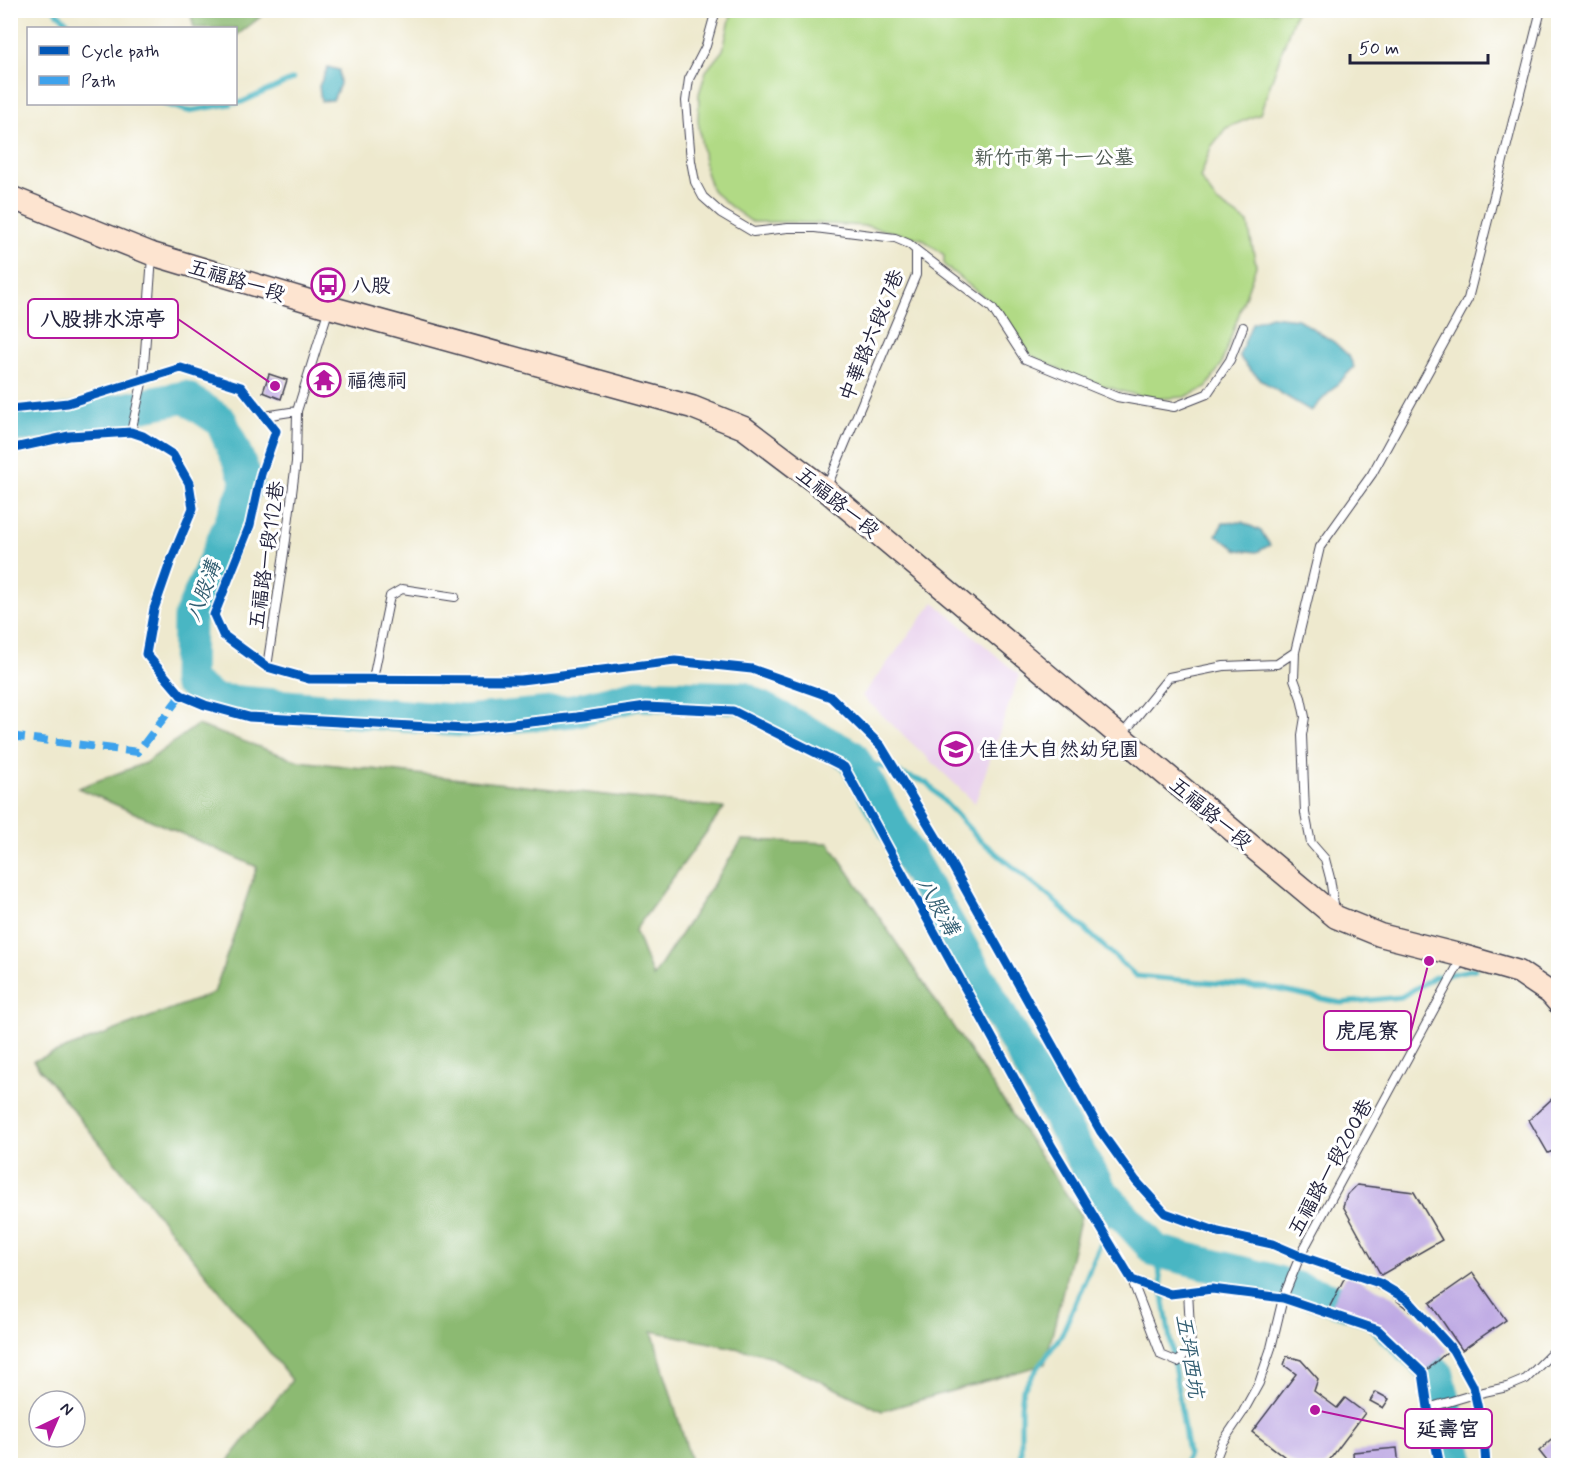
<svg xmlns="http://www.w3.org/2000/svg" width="1569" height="1476" viewBox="0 0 1569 1476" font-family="Mynerve,'LXGW WenKai TC',sans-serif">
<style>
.built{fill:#e9d2ed}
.green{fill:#b1da85;stroke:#6a7e60;stroke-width:1.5}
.forest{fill:#8cba72;stroke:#576e56;stroke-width:1.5}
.water{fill:#49b6c3;stroke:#366c7f;stroke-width:1.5}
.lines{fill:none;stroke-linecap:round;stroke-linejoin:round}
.stream{stroke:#49b6c3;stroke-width:5}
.river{stroke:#49b6c3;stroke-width:33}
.building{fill:#bda8e3}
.service-casing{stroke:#414051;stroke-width:10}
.secondary-casing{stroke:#414051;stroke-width:25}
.service{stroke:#fff;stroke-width:8}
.secondary{stroke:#fde4d0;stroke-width:22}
.quiet{stroke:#3ea2ec;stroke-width:8;stroke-dasharray:15 8;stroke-linecap:butt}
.cycleway-casing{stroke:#fff;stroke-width:13}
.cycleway{stroke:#0057b8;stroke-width:9}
.labels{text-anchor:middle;stroke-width:6;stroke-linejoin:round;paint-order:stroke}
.park-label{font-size:20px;fill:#4d5951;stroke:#fff}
.street-label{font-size:20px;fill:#22223b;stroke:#fff}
.poi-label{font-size:20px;fill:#22223b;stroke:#fff;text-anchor:start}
.water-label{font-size:21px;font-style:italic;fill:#325d71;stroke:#fff}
.leader{fill:none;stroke:#b5179e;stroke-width:2}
.callout-dot{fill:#b5179e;stroke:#fff;stroke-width:2}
.callout{fill:#fff;stroke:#b5179e;stroke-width:2}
.callout-label{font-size:21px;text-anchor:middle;font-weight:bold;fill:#22223b}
</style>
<rect width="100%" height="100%" fill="#fff"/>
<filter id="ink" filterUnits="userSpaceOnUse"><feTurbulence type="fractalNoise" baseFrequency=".0167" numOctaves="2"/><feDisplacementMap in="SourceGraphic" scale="12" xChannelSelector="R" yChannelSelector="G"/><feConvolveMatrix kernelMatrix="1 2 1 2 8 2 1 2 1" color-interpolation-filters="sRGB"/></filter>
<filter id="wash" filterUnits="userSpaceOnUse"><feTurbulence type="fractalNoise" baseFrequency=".008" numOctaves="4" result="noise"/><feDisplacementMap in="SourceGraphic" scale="24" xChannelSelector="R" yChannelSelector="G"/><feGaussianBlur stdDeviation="1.35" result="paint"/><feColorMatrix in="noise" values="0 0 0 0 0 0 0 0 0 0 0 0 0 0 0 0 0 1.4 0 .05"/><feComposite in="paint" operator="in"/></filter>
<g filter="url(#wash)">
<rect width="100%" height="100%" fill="#eee9ce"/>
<path class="built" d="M 934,602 L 1019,675 L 975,803 L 862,696 Z"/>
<path class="green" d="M 732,11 L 1296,11 L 1260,114 L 1226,128 L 1211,147 L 1200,178 L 1217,202 L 1248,223 L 1256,266 L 1221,365 L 1206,388 L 1184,397 L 1155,399 L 1124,392 L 1075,377 L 1030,355 L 996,307 L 944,265 L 944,255 L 922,239 L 867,226 L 787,222 L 752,222 L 731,207 L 712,190 L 706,172 L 698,121 L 699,94 L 706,71 L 723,50 Z"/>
<path class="forest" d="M 190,11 L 190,10 L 268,11 L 236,36 L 236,28 L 194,28 Z
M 197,725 L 299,761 L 724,808 L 635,930 L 653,977 L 742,840 L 829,843 L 1081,1216 L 1045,1364 L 882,1411 L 764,1354 L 652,1331 L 692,1465 L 225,1465 L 292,1380 L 33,1061 L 214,993 L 257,867 L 78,788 L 145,763 Z"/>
<path class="water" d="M 328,67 L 339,70 L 340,84 L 333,100 L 321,101 L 319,86 Z
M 1271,316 L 1298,319 L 1334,342 L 1349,356 L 1354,367 L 1311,411 C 1286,396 1255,381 1239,356 L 1252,323 Z
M 1242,522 L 1261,531 L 1270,545 L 1257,552 L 1238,550 L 1216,535 L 1223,523 Z"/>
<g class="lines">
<path class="stream" d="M 54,10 L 74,28
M 236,103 L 242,102 L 293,79
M 164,104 L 188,111 L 231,104
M 852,756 L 927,783 L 980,840 L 1051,898 L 1136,976 L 1271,988 L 1341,1003 L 1401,997 L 1435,977 L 1475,969
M 1109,1224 L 1116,1207
M 1156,1251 L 1188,1454 L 1184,1466
M 1019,1466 L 1021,1452 L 1021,1407 L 1023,1389 L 1062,1334 L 1100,1245"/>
<path class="river" d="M 10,426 L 53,423 L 185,397 L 221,421 L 248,482 L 189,619 L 188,681 L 215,700 L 464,721 L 573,711 L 637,695 L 743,698 L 852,756 L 1101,1191 L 1156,1251 L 1264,1278 L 1374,1312 L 1438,1375 L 1460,1466"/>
</g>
<g id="blocks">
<path class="building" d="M 325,370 L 334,379 L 323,390 L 315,381 Z
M 269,374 L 287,380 L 281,399 L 263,392 Z
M 1556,1095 L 1558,1099 L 1558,1149 L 1548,1153 L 1529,1120 Z
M 1357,1185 L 1414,1192 L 1442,1240 L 1381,1275 L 1343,1206 L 1347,1195 Z
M 1473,1273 L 1506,1320 L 1462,1350 L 1430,1303 Z
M 1346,1275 L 1387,1293 L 1415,1315 L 1448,1351 L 1426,1371 L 1379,1328 L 1329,1308 Z
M 1287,1356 L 1301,1360 L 1318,1379 L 1314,1391 L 1337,1408 L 1345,1398 L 1365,1413 L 1325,1466 L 1297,1466 L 1252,1432 L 1296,1374 L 1284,1365 Z
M 1376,1392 L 1389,1399 L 1383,1408 L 1370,1401 Z
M 1558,1434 L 1558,1466 L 1551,1466 L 1539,1451 Z
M 1397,1448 L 1399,1466 L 1354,1466 L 1353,1452 Z"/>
</g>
</g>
<g filter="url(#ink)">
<use href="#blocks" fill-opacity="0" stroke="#414051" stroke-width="1.5"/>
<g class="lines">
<g class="service-casing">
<path id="service" d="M 716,10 L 706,46 L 689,79 L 686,101 L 691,161 L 695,182 L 703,197 L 721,213 L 753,232 L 788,228 L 815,228 L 895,238 L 909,244 L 916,250 L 916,275 L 826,489
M 916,250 L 992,308 L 1025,359 L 1117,397 L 1174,407 L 1207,394 L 1230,360 L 1243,327
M 10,409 L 68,403 L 181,368 L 241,387 L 276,431 L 261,474 L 250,525 L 214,615 L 223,635 L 267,667 L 309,679 L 521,680 L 675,661 L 752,669 L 831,697 L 881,746 L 939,842 L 1101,1132 L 1136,1181 L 1165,1213 L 1218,1232 L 1272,1244 L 1300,1256 L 1379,1283 L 1408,1300 L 1453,1350 L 1473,1386 L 1484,1437 L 1486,1466
M 264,416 L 297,411
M 131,432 L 143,379 L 152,257
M 10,449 L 69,436 L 131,432 L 143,436 L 173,455 L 189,483 L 193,508 L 170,563 L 154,609 L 146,654 L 181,695 L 205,705 L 249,717 L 466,729 L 577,717 L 646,707 L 733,711 L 844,767 L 1051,1145 L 1132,1280 L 1161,1355 L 1178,1362 L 1191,1347 L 1188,1291
M 267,667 L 286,540 L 296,462 L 297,411 L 329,308
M 373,679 L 390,596 L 402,589 L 455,597
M 1121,736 L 1169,677 L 1224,666 L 1277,664 L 1295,652
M 1335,911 L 1330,878 L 1325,859 L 1311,843 L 1305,813 L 1302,735 L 1305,717 L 1301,698 L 1294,679 L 1295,652 L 1320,547 L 1372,474 L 1468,299 L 1541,10
M 1132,1280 L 1170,1294 L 1212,1289 L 1283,1298 L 1378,1330 L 1423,1373 L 1428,1408 L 1440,1466
M 1428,1408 L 1475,1394 L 1507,1387 L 1526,1379 L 1558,1347
M 1213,1466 L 1222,1443 L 1243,1412 L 1259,1383 L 1271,1348 L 1283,1298 L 1300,1256 L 1463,956"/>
</g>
<g class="secondary-casing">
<path id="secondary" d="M 10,197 L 152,254 L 329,307 L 692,407 L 744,428 L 826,490 L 1336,917 L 1380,935 L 1463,956 L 1519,972 L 1550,993 L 1558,1002"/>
</g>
<use href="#service" class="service"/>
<use href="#secondary" class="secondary"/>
<path class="quiet" d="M 10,736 L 138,752 L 181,695"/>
<g class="cycleway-casing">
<path id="cycleway" d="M 10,409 L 68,403 L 181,368 L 241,387 L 276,431 L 261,474 L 250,525 L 214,615 L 223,635 L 267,667 L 309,679 L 521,680 L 675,661 L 752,669 L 831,697 L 881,746 L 939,842 L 1101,1132 L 1136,1181 L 1165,1213 L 1218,1232 L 1272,1244 L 1300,1256 L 1379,1283 L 1408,1300 L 1453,1350 L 1473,1386 L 1484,1437 L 1486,1466
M 10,449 L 69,436 L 131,432 L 143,436 L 173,455 L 189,483 L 193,508 L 170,563 L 154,609 L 146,654 L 181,695 L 205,705 L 249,717 L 466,729 L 577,717 L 646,707 L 733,711 L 844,767 L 1051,1145 L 1132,1280 L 1170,1294 L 1212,1289 L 1283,1298 L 1378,1330 L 1423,1373 L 1428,1408 L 1440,1466"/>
</g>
<use href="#cycleway" class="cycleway"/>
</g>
</g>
<defs>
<g id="bus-ring" transform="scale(1.725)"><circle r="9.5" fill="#fff" stroke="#b5179e" stroke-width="1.5"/><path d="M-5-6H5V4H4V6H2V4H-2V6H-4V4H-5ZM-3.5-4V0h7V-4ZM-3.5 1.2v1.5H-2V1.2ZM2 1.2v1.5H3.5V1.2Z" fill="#b5179e"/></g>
<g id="temple-ring" transform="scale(1.725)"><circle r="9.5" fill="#fff" stroke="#b5179e" stroke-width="1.5"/><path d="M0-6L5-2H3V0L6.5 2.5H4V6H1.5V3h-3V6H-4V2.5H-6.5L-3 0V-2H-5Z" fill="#b5179e"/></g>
<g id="school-ring" transform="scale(1.725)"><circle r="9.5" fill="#fff" stroke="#b5179e" stroke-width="1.5"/><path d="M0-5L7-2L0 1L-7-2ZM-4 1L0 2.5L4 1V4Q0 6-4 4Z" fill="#b5179e"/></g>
</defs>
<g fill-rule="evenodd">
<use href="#bus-ring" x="328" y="285"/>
<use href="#temple-ring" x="324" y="380"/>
<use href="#school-ring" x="956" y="749"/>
</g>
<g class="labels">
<g class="park-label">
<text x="1054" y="164">新竹市第十一公墓</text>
</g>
<g class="street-label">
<text transform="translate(237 280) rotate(17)" y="7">五福路一段</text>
<text transform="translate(871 335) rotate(-68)" y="7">中華路六段67巷</text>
<text transform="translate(838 502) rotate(39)" y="7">五福路一段</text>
<text transform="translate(266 555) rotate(-82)" y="7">五福路一段112巷</text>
<text transform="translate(1211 813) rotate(40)" y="7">五福路一段</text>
<text transform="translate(1330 1167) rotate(-61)" y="7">五福路一段200巷</text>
</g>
<g class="poi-label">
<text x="351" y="292">八股</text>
<text x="347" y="387">福德祠</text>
<text x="979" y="756">佳佳大自然幼兒園</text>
</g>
<g class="water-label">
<text transform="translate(203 591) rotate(-70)" y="7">八股溝</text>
<text transform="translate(938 906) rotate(60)" y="7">八股溝</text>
<text transform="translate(1190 1356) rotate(81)" y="7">五坪西坑</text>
</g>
</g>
<path class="leader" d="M275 386L178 319M1429 961L1411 1031M1315 1410L1405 1429"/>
<g class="callout-dot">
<circle cx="275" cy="386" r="6"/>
<circle cx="1429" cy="961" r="6"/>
<circle cx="1315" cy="1410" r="6"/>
</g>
<g class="callout">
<rect x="28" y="299" width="150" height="39" rx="6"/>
<rect x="1324" y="1011" width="87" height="39" rx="6"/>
<rect x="1405" y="1409" width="87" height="39" rx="6"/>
</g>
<g class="callout-label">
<text x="103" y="326">八股排水涼亭</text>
<text x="1367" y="1038">虎尾寮</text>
<text x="1448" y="1436">延壽宮</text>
</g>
<rect width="1569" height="1476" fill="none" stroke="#fff" stroke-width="36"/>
<rect x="27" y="27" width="210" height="78" fill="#ffffff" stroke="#a7a7b1" stroke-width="1.5"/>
<rect x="39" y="46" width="30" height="9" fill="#0057b8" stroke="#a7a7b1" stroke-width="1.5"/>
<text x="81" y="57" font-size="18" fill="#22223b">Cycle path</text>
<rect x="39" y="76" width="30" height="9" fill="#3ea2ec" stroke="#a7a7b1" stroke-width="1.5"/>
<text x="81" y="87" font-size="18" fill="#22223b">Path</text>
<g transform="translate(57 1419) rotate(44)"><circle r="28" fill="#ffffff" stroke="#a7a7b1" stroke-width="1.5"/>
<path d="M0-4.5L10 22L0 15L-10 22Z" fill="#b5179e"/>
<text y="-9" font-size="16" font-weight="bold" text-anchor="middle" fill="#22223b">N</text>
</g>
<path d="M1350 54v9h138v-9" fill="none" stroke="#22223b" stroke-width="3"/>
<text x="1359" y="54" font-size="18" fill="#22223b" stroke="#ffffff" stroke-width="4.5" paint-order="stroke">50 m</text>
</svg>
